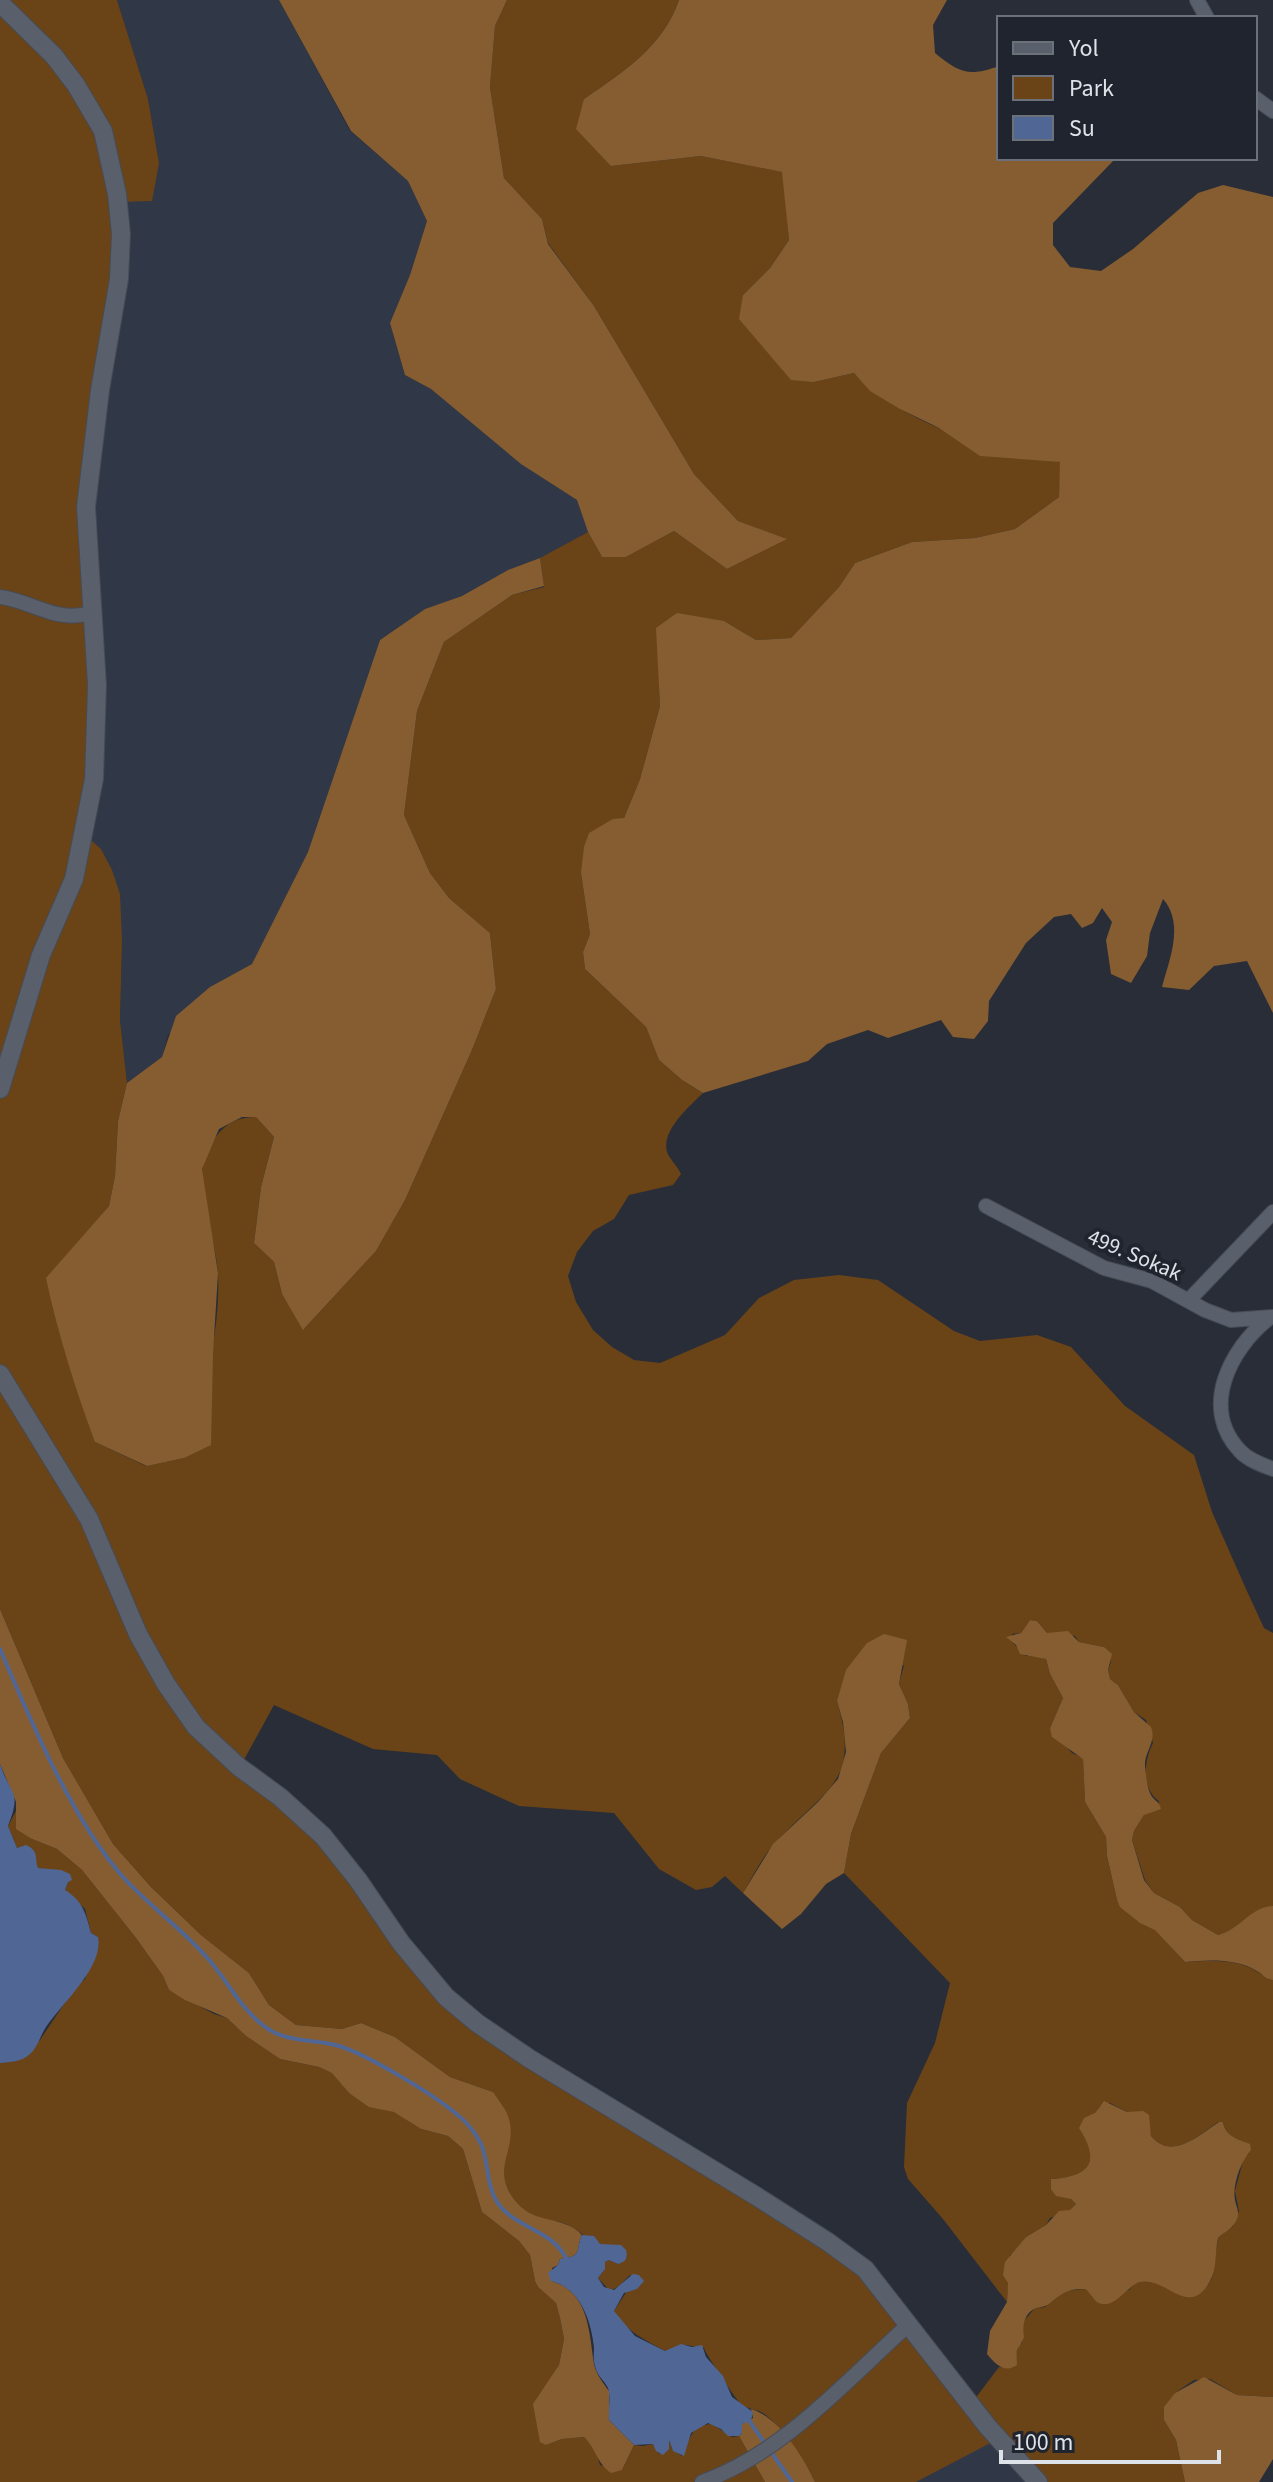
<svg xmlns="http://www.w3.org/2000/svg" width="1273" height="2482" viewBox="0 0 1273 2482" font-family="'Source Sans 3',sans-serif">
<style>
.built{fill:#303747}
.green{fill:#6a4417;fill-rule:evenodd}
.forest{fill:#855d30}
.water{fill:#506796}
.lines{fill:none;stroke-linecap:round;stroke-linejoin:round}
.stream{stroke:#506796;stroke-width:4}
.minor-casing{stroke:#464b54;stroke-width:16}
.tertiary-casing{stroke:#464b54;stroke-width:20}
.minor{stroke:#595f6b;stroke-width:14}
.tertiary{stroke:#595f6b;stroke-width:18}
.labels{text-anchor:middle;stroke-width:8;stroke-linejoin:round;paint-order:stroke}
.street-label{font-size:22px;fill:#dee2e9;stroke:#1f242e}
</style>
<rect width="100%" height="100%" fill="#282d38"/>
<path class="built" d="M 117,0 L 279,0 L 350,131 L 408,181 L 427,221 L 410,275 L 390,323 L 405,375 L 431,389 L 522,464 L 577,500 L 588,532 L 540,558 L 508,570 L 462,596 L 425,609 L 380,640 L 308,852 L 252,964 L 210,987 L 168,1035 L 162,1057 L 127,1083 L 120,1020 L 122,942 L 85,836 L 86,507 L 118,202 L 159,163 L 148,99 Z
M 998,2438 L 1038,2482 L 916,2482 Z"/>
<path class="green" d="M 0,0 L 117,0 L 148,99 L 159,163 L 152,201 L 119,202 L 86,507 L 91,613 L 85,835 L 101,849 L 112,870 L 120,894 L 122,942 L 120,1020 L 127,1083 L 118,1121 L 115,1176 L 109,1206 L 87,1232 L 95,1442 L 146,1466 L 184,1458 C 201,1398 221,1337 218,1273 C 217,1248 197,1186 203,1165 C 212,1137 225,1117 256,1117 L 274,1137 L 261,1187 L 254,1243 L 274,1262 L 282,1294 L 304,1329 L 376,1251 L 405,1200 L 472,1050 L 496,989 L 490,933 L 449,898 L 430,873 L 404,815 L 417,711 L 444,642 L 512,595 L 544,587 L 540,558 L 588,532 L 602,557 L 626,557 L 674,531 L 727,569 L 786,539 L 738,521 L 694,474 L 594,306 L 548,243 L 542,219 L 504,178 L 490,87 L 495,26 L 507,0 L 679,0 C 663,47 623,72 584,99 L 611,166 L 701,156 L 783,172 L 789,240 L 770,268 L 743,295 L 814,382 L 854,373 C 900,422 995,454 1061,462 L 1059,497 L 1015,529 L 975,538 L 912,542 L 855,563 L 839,587 L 791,638 L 756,640 L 724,621 L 659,678 L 660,706 L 640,779 L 624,818 L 581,873 L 590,934 L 583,952 L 585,969 L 646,1027 L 659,1060 L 682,1080 L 703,1093 C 690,1106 661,1130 667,1152 C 669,1158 678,1167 681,1174 L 673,1185 L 629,1195 L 614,1219 L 593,1231 L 577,1252 L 568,1276 L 576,1302 L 593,1330 L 612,1347 L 634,1360 L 660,1363 L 725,1335 L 759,1298 L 794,1280 L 839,1275 L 878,1280 L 954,1331 L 980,1341 L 1037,1335 L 1071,1347 L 1125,1406 L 1194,1455 L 1212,1512 L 1246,1589 L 1264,1628 L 1273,1633 L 1273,1906 C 1248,1911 1239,1930 1218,1935 L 1192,1920 L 1180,1907 L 1154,1893 L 1145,1880 L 1132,1840 L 1134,1831 L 1144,1815 L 1152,1810 L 1157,1810 L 1159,1801 C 1141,1789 1144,1760 1153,1743 L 1146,1720 L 1134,1712 L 1118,1685 L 1110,1679 L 1108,1671 L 1111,1661 L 1104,1647 L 1079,1642 L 1075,1636 L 1047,1633 L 1037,1621 L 1030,1620 L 1021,1633 L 1012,1634 L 1012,1642 L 1026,1656 L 1031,1654 L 1046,1659 L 1050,1674 L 1063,1698 L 1050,1728 L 1072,1753 L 1083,1758 L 1085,1802 L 1106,1837 L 1107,1856 L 1117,1900 L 1156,1930 L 1185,1962 C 1208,1961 1236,1958 1256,1971 C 1264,1975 1264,1979 1273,1980 L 1273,2397 L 1237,2395 L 1210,2379 L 1194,2380 L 1175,2393 L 1164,2420 L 1176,2440 L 1185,2482 L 1038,2482 L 998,2439 L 916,2482 L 815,2482 C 806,2463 781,2425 763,2413 C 756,2409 747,2409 741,2404 C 737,2401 705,2353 704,2348 L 686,2345 L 665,2351 C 644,2339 628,2333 614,2311 L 627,2291 L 637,2289 L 630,2275 L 619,2286 L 610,2291 L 598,2278 L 605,2269 L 605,2262 L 609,2260 L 618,2264 L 627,2257 C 617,2249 611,2247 600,2244 C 586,2240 577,2227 563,2223 C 553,2220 543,2221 533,2216 C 492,2196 497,2130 493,2092 L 450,2077 L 395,2037 L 361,2023 L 342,2029 L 296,2025 L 269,2005 L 249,1973 L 201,1935 L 151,1887 L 113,1844 L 63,1758 L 0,1609 ZM 904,1665 L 899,1684 L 908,1704 L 910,1718 L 881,1753 L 851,1834 L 844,1873 L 950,1983 L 935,2043 L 907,2103 L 904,2167 L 908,2179 L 943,2219 L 1007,2302 L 1010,2255 L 1016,2252 L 1026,2237 L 1046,2225 L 1050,2218 L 1071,2210 L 1076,2204 L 1051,2179 C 1059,2178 1072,2179 1079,2175 C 1095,2165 1093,2145 1082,2133 L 1100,2106 L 1110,2103 L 1127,2112 L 1148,2116 L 1151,2136 C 1172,2161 1199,2135 1218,2122 L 1223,2122 C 1226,2134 1233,2140 1245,2143 L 1249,2153 L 1244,2157 L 1235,2191 L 1239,2211 L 1233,2226 L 1218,2238 L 1212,2278 L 1208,2285 L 1144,2281 L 1135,2283 L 1129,2290 L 1092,2294 L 1085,2289 L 1065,2291 L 1045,2307 L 1035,2308 L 1023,2322 L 1022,2343 L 1016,2347 L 1013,2368 L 999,2367 L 971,2404 L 865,2269 L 446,1997 L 280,1797 L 240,1767 L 274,1705 L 373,1749 L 437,1755 L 460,1779 L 519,1806 L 614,1813 L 659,1869 L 696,1890 L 712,1887 L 725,1876 L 743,1893 C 753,1876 763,1855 777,1841 C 826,1788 861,1783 837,1701 Z
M 16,1811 L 17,1819 L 32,1839 L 57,1849 L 82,1870 L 136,1938 L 163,1976 L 169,1990 L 214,2014 L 227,2018 L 246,2036 L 280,2059 L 319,2067 L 333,2073 L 349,2093 L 395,2112 L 421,2129 L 448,2136 L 463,2149 L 482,2212 L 519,2241 L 530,2255 L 535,2281 L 538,2287 L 556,2303 L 560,2318 L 564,2339 L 559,2365 L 548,2384 L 546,2445 L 562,2439 L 584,2437 L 595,2448 L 600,2465 L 622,2470 L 634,2445 L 643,2446 L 653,2444 L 659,2454 L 669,2440 L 672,2449 L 682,2456 C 689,2440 691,2425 712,2424 L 732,2437 L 739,2436 L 765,2482 L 0,2482 L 0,2063 L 16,2061 L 40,2040 L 74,1989 L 85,1979 L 98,1937 L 91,1933 L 85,1909 L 65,1890 L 68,1882 L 50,1870 L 37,1868 L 36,1862 L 22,1847 L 17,1848 L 8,1826 Z"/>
<path class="forest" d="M 279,0 L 507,0 L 495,26 L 490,87 L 504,178 L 542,219 L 548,244 L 594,306 L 694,474 L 738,521 L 787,539 L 727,569 L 674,531 L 626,557 L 602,557 L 588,532 L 577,500 L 521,464 L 431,389 L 405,375 L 390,323 L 410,275 L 427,221 L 408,181 L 351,131 Z
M 679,0 L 947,0 L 933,25 L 935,53 C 959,73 969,77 999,66 L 999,158 L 1116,158 L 1053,223 L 1053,245 L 1070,267 L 1101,271 L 1133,249 L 1198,193 L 1223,185 L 1273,197 L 1273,1013 L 1247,961 L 1214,966 L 1189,990 L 1162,987 C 1169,960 1185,924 1163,899 L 1150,933 L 1147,956 L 1131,983 L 1111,974 L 1106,940 L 1112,922 L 1102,908 L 1093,923 L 1082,928 L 1071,914 L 1054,917 L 1026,943 L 989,1001 L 988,1021 L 974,1039 L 953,1037 L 941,1020 L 888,1038 L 868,1030 L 827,1044 L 808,1061 L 703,1093 L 682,1080 L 659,1060 L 646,1027 L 585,969 L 583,952 L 590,934 L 581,873 L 584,847 L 589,833 L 613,819 L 624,818 L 640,779 L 660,706 L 656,628 L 677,613 L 724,621 L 756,640 L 791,638 L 839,587 L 855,563 L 912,542 L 975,538 L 1015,529 L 1059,497 L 1060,462 L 980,456 L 939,428 L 900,409 L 870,391 L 854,373 L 814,382 L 791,380 L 739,319 L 743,295 L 770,268 L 789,240 L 782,172 L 701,156 L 611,166 L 576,129 L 584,99 C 623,72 663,47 679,0 Z
M 540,558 L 544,586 L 512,595 L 444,642 L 417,711 L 404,815 L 430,873 L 449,898 L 490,933 L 496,989 L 472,1050 L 405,1200 L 376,1251 L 303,1330 L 282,1294 L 274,1262 L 254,1243 L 261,1187 L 274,1137 L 256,1117 L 242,1117 L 219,1129 L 202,1169 L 218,1273 L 213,1354 L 211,1445 L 184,1458 L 147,1466 L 95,1442 C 75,1388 58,1334 46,1278 L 109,1206 L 115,1176 L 118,1121 L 127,1083 L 162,1057 L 176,1016 L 210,987 L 252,964 L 308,852 L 380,640 L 425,609 L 462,596 L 508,570 Z
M 0,1609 L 63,1758 L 113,1844 L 151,1887 L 201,1935 L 249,1973 L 269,2005 L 296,2025 L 342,2029 L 361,2023 L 395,2037 L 450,2077 L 493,2092 C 498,2100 507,2110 509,2119 C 518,2152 488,2169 517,2203 C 536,2225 564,2215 582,2235 C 575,2250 584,2256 560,2259 L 558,2265 L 552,2268 L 551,2281 C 589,2291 589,2332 594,2364 C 596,2374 603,2383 609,2391 L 609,2420 L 634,2445 L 622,2470 L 611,2473 C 596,2462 597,2450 584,2437 L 562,2439 L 546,2445 L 540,2442 L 533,2404 L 559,2365 L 564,2339 L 560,2318 L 556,2303 L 538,2287 L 535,2281 L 530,2255 L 519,2241 L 482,2212 L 463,2149 L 448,2136 L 421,2129 L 394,2112 L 369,2107 L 349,2093 L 332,2073 L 319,2067 L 280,2059 L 246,2036 L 227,2018 L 185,2000 L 169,1990 L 163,1976 L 136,1938 L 82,1870 L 57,1849 L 32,1839 L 16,1829 L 16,1802 L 0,1764 Z
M 1030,1620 L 1037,1621 L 1047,1633 L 1068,1631 L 1079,1642 L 1104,1647 L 1112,1654 L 1108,1670 L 1110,1679 L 1118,1685 L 1134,1712 L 1151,1727 C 1157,1742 1144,1752 1145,1766 C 1146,1773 1147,1787 1150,1793 C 1153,1801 1159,1800 1161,1809 L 1144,1815 L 1134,1831 L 1132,1840 L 1144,1880 L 1154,1893 L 1180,1907 L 1192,1920 L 1218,1935 C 1240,1930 1250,1907 1273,1906 L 1273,1980 C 1264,1979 1264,1975 1257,1971 C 1236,1958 1208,1960 1185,1962 L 1155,1930 L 1140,1923 L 1120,1907 L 1117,1900 L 1107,1856 L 1106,1837 L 1085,1802 L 1083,1759 L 1052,1737 L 1050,1728 L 1063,1698 L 1050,1674 L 1046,1659 L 1020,1654 L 1016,1645 L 1006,1637 L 1021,1633 Z
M 884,1634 L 907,1640 L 899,1684 L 908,1704 L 910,1718 L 881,1753 L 851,1834 L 844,1873 L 826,1884 L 801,1914 L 782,1929 L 743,1893 L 773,1844 L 818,1802 L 838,1779 L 846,1752 L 843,1722 L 837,1701 L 846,1670 L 867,1643 Z
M 1104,2101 L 1127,2112 L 1143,2111 L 1149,2115 L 1151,2136 C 1172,2161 1199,2135 1219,2122 L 1223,2122 C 1226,2137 1237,2139 1250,2144 L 1251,2150 C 1241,2161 1232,2185 1235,2200 C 1236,2207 1240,2211 1237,2219 C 1233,2228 1225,2232 1218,2238 C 1215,2251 1217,2269 1210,2281 C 1189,2320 1166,2276 1140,2282 C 1127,2285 1114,2312 1097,2302 C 1093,2299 1090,2292 1085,2289 C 1068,2288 1061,2294 1049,2304 C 1045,2307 1040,2307 1036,2308 C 1024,2313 1022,2326 1024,2337 C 1016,2356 1016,2342 1017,2365 C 1005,2374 995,2364 987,2354 L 990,2331 L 1007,2302 L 1008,2283 L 1003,2275 L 1005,2262 L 1026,2237 L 1046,2225 L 1059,2211 L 1070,2210 L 1076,2204 L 1071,2199 L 1056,2196 L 1051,2189 L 1051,2179 C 1090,2177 1101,2162 1079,2128 L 1084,2118 L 1095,2113 Z
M 1204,2377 L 1237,2395 L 1273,2397 L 1273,2459 L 1259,2482 L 1185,2482 L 1176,2440 L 1164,2420 L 1164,2407 L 1175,2393 Z
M 751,2409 C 779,2417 803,2457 815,2482 L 765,2482 L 739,2436 L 742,2433 L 742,2424 L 753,2418 Z"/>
<path class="water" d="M 0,1764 C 11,1797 22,1790 8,1826 L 17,1848 L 26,1845 C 40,1852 34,1857 38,1868 L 61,1870 L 70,1874 L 72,1880 L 68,1882 L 65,1890 C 83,1901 86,1914 91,1933 L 98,1937 C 104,1967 62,2003 46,2027 C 40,2036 38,2047 30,2054 C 21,2062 11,2062 0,2063 Z
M 582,2235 L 594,2236 L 600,2244 L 621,2245 L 626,2250 C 628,2258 626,2262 618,2264 L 609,2260 L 605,2262 L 605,2269 L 598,2278 L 604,2287 L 614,2290 L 633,2274 L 639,2275 L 644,2281 L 637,2289 L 624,2293 L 614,2311 L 635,2336 L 665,2351 L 681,2344 L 692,2347 L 702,2345 L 706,2357 L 723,2376 L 732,2397 L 753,2412 L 751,2421 L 742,2424 L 742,2433 L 739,2436 L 728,2436 L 721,2429 L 708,2423 L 691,2433 L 684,2456 L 673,2451 L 669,2440 L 669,2449 L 663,2455 L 656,2451 L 653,2444 L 634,2445 L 609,2420 C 608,2411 611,2396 608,2388 C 604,2380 597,2376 595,2366 C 593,2360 594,2353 594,2347 C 591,2320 580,2288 551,2281 L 548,2273 L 558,2265 L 560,2259 C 584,2256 575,2250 582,2235 Z"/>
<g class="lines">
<path class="stream" d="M 0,1649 C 31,1721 71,1818 123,1877 C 150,1907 184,1930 210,1961 C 228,1982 241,2009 264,2026 C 285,2043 315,2039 339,2046 C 366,2054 431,2093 454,2112 C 465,2120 475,2132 481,2144 C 489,2162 486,2185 497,2202 C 514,2228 551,2229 566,2258
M 750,2422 L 792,2482"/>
<g class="minor-casing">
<path id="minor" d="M 1197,0 L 1207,18
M 1255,98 L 1273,111
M 0,597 C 35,602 55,623 91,613
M 986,1206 L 1104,1268 L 1152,1281 L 1205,1310 L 1231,1320 L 1273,1317
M 1189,1300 L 1273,1212
M 1268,1319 C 1229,1350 1200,1409 1240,1451 C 1248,1460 1262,1465 1273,1469
M 702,2482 C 783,2453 844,2383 907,2326"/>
</g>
<g class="tertiary-casing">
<path id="tertiary" d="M 0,3 L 54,56 L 76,85 L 103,131 L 117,194 L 121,234 L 119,279 L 100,390 L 86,507 L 97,685 L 94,779 L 74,879 L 41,955 L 0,1089
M 0,1374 L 89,1519 L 138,1634 L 166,1684 L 196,1727 L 239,1767 L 280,1797 L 323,1836 L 358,1880 L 401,1943 L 446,1997 L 477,2023 L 530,2059 L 756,2196 L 828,2242 L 865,2269 L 988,2427 L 1038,2482"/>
</g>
<use href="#minor" class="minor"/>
<use href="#tertiary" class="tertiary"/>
</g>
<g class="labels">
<g class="street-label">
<text transform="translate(1135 1254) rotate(23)" y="8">499. Sokak</text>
</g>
</g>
<rect x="997" y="16" width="260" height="144" fill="#1f242e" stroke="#6b7079" stroke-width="2"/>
<rect x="1013" y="42" width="40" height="12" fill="#595f6b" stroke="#6b7079" stroke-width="2"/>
<text x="1069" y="56" font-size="24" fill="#dee2e9">Yol</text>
<rect x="1013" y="76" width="40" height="24" fill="#6a4417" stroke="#6b7079" stroke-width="2"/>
<text x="1069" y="96" font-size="24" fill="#dee2e9">Park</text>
<rect x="1013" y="116" width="40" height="24" fill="#506796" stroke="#6b7079" stroke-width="2"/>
<text x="1069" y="136" font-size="24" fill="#dee2e9">Su</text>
<path d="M1001 2450v12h218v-12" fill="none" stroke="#dee2e9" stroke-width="4"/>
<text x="1013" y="2450" font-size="24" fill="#dee2e9" stroke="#1f242e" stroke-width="6" paint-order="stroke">100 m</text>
</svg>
